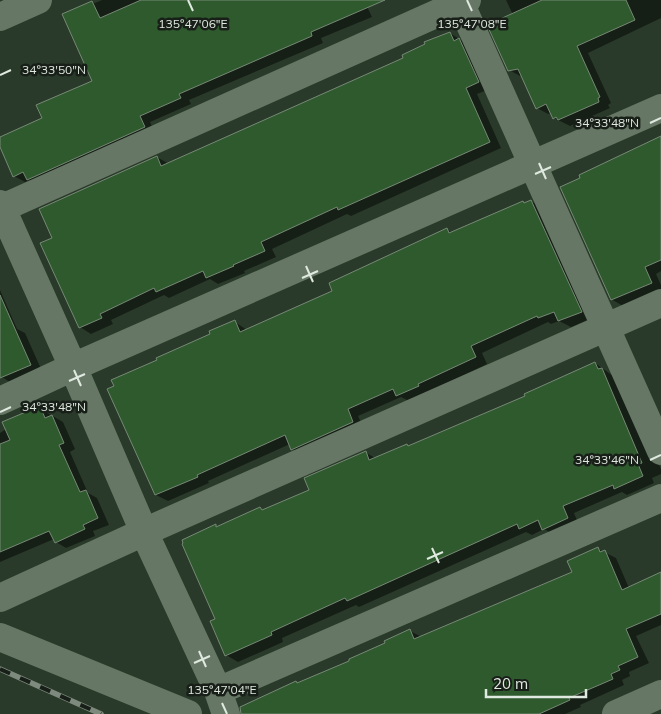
<svg xmlns="http://www.w3.org/2000/svg" width="661" height="714" viewBox="0 0 661 714" font-family="Mulish,sans-serif">
<style>
.shadow{fill:#0007}
.building{fill:#2e5a2e;stroke:#778976}
.lines{fill:none;stroke-linecap:round;stroke-linejoin:round}
.minor{stroke:#667865;stroke-width:28}
.rail-casing{stroke:#7d8a7d;stroke-width:5.5}
.rail{stroke:#181f18;stroke-width:4;stroke-dasharray:11;stroke-linecap:butt}
.ticks{fill:none;stroke:#dfe9df;stroke-width:2}
.ticks-label{font-size:12px;text-anchor:middle;fill:#dfe9df;stroke:#181f18;stroke-width:5;stroke-linejoin:round;paint-order:stroke}
</style>
<rect width="100%" height="100%" fill="#2a3a2a"/>
<path class="shadow" d="M 102,0 L 364,0 L 372,17 L 321,38 L 323,43 L 189,100 L 191,104 L 150,122 L 155,134 L 39,186 L 30,180 L 25,182 L 14,176 L 0,144 L 0,138 L 43,119 L 93,81 L 92,2 L 95,3 Z
M 506,0 L 661,0 L 661,18 L 588,53 L 611,103 L 608,105 L 610,108 L 570,126 L 554,118 L 551,113 L 548,114 L 537,108 L 522,75 L 520,76 L 509,70 L 513,15 Z
M 450,33 L 470,46 L 490,89 L 477,94 L 501,148 L 351,216 L 347,214 L 272,249 L 276,257 L 244,271 L 245,273 L 218,284 L 210,279 L 169,298 L 164,295 L 111,320 L 113,324 L 91,334 L 80,327 L 54,238 L 157,157 L 169,164 L 405,58 Z
M 661,138 L 661,271 L 656,274 L 661,285 L 661,290 L 623,306 L 611,299 Z
M 531,201 L 543,208 L 592,318 L 571,327 L 559,321 L 551,324 L 548,322 L 482,353 L 487,364 L 409,401 L 401,397 L 358,416 L 364,429 L 304,455 L 292,449 L 290,444 L 208,481 L 209,483 L 168,501 L 156,495 L 108,390 L 235,322 L 247,330 L 334,291 L 447,230 L 453,233 Z
M 0,290 L 17,329 L 25,333 L 42,371 L 13,384 L 2,377 L 0,378 Z
M 595,363 L 613,376 L 645,436 L 661,469 L 661,474 L 652,478 L 654,483 L 627,495 L 622,492 L 574,513 L 579,525 L 555,535 L 544,529 L 532,535 L 526,532 L 359,607 L 356,605 L 282,638 L 283,642 L 238,662 L 226,655 L 216,619 L 216,526 L 218,527 L 260,508 L 265,511 L 311,490 L 365,452 L 375,458 L 409,446 L 527,397 Z
M 39,408 L 63,422 L 75,449 L 70,452 L 88,493 L 97,498 L 109,525 L 93,531 L 95,536 L 66,548 L 56,542 L 54,539 L 0,562 L 0,433 Z
M 598,549 L 616,558 L 629,588 L 661,574 L 661,625 L 636,636 L 649,663 L 629,672 L 630,676 L 622,680 L 624,685 L 580,705 L 581,707 L 565,714 L 268,714 L 351,661 L 410,631 L 422,637 L 573,572 Z"/>
<path class="building" d="M 141,0 L 385,0 L 311,32 L 312,36 L 179,94 L 181,98 L 140,116 L 145,127 L 27,180 L 23,172 L 13,177 L 0,147 L 0,137 L 42,118 L 36,105 L 92,81 L 62,14 L 92,1 L 100,18 Z
M 542,0 L 626,0 L 635,20 L 577,46 L 600,97 L 598,98 L 599,102 L 558,120 L 556,117 L 553,119 L 546,104 L 536,109 L 518,69 L 508,71 L 487,25 Z
M 450,32 L 454,41 L 459,38 L 479,82 L 466,88 L 490,142 L 338,210 L 337,207 L 261,242 L 265,251 L 233,265 L 234,266 L 206,278 L 203,271 L 156,292 L 154,288 L 100,314 L 102,318 L 79,328 L 40,243 L 52,238 L 39,209 L 157,156 L 161,166 L 403,58 L 402,55 L 425,44 L 424,42 Z
M 661,136 L 661,260 L 645,267 L 652,283 L 611,300 L 560,187 L 580,178 L 579,175 Z
M 531,200 L 582,312 L 558,321 L 554,312 L 538,318 L 537,316 L 471,346 L 476,357 L 418,384 L 419,386 L 396,396 L 393,389 L 348,409 L 353,422 L 291,450 L 285,435 L 197,475 L 198,477 L 155,495 L 107,389 L 114,386 L 111,380 L 157,360 L 156,358 L 210,334 L 209,331 L 235,320 L 240,332 L 332,291 L 329,283 L 447,228 L 449,233 L 523,201 L 524,203 Z
M 0,295 L 31,365 L 0,378 Z
M 595,362 L 598,369 L 602,368 L 642,463 L 638,464 L 643,476 L 614,489 L 613,485 L 563,506 L 568,518 L 542,530 L 538,520 L 519,529 L 517,524 L 347,601 L 345,598 L 271,632 L 272,635 L 225,656 L 210,621 L 215,619 L 182,544 L 183,543 L 182,540 L 216,524 L 216,527 L 260,507 L 262,510 L 309,490 L 304,478 L 366,451 L 369,460 L 407,444 L 408,446 L 525,396 L 524,394 Z
M 40,406 L 45,418 L 52,415 L 64,443 L 59,445 L 80,492 L 86,490 L 98,518 L 83,525 L 85,529 L 55,543 L 49,531 L 0,552 L 0,444 L 10,440 L 2,422 Z
M 598,547 L 600,552 L 605,550 L 622,590 L 661,572 L 661,614 L 626,629 L 638,657 L 618,666 L 620,670 L 611,674 L 613,679 L 569,698 L 570,700 L 539,714 L 241,714 L 240,707 L 296,681 L 297,683 L 349,661 L 349,659 L 385,643 L 384,641 L 410,629 L 414,639 L 572,572 L 567,561 Z"/>
<g class="lines">
<path class="minor" d="M 459,0 L 661,451
M 0,17 L 38,0
M 0,204 L 73,367 L 144,532 L 218,691 L 226,714
M 0,209 L 467,0
M 0,401 L 73,367 L 661,108
M 0,598 L 144,532 L 661,303
M 0,637 L 188,714
M 218,691 L 661,498
M 616,714 L 661,694"/>
<g class="rail-casing">
<path id="rail" d="M 0,669 L 101,714"/>
</g>
<use href="#rail" class="rail"/>
</g>
<path class="ticks" d="M 188,0 L 193,11M 467,0 L 472,11M 0,75 L 11,70M 650,123 L 661,118M 539,163 L 546,179M 535,174 L 551,167M 306,266 L 313,282M 302,278 L 318,271M 74,370 L 81,386M 69,381 L 85,374M 0,412 L 11,407M 650,460 L 661,455M 432,548 L 439,563M 427,559 L 443,552M 199,651 L 206,667M 194,663 L 210,656M 222,703 L 227,714"/>
<g class="ticks-label">
<text x="193" y="28">135°47'06"E</text>
<text x="472" y="28">135°47'08"E</text>
<text x="54" y="74">34°33'50"N</text>
<text x="607" y="127">34°33'48"N</text>
<text x="54" y="411">34°33'48"N</text>
<text x="607" y="464">34°33'46"N</text>
<text x="222" y="694">135°47'04"E</text>
</g>
<path d="M486 689v8h100v-8" fill="none" stroke="#dfe9df" stroke-width="2.5"/>
<text x="493" y="689" font-size="15" fill="#dfe9df" stroke="#181f18" stroke-width="4" paint-order="stroke">20 m</text>
</svg>
